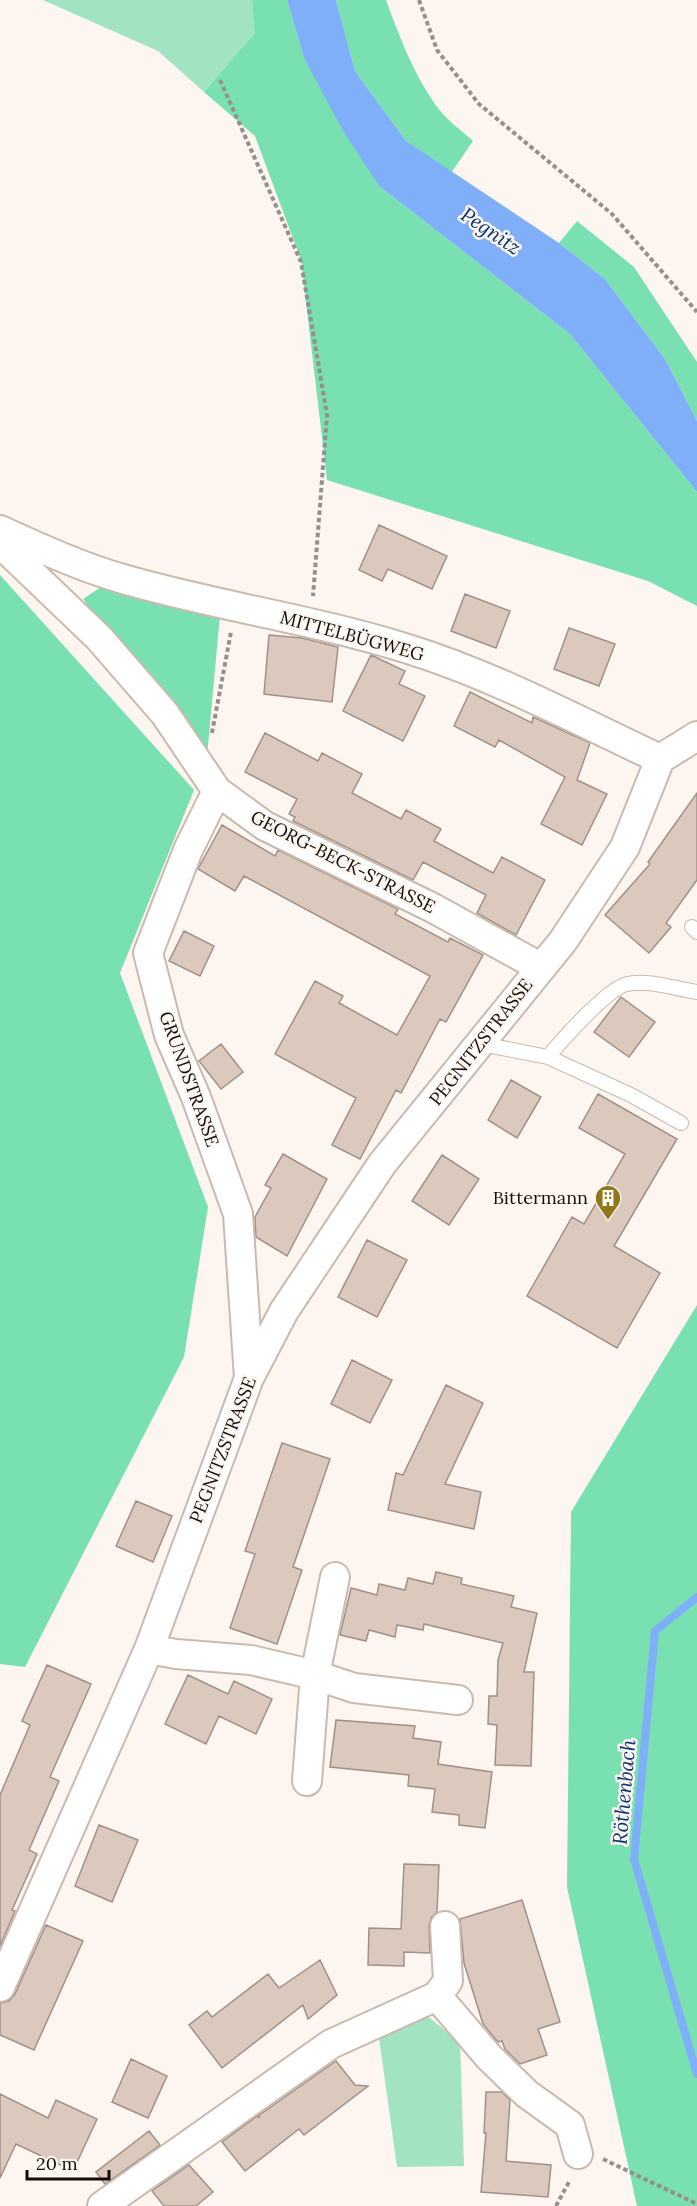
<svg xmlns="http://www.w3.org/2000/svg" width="697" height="2206" viewBox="0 0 697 2206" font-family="Lora,serif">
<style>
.green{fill:#a2e3c2}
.forest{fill:#79e0b1}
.water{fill:#7eaff8}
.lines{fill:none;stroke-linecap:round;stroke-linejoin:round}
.stream{stroke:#7eaff8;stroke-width:8}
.building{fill:#dcc9be;stroke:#a29086;stroke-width:1.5}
.lane-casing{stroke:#cabaad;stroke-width:16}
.street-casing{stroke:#cabaad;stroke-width:32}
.path{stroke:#96908a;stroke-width:4;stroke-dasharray:4.5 3;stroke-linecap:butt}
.lane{stroke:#fff;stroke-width:14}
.street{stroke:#fff;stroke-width:28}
.labels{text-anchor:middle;stroke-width:5;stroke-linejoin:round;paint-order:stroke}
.street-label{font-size:18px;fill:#120d08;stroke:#fdf6f0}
.poi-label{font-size:18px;fill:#120d08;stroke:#fdf6f0;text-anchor:end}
.water-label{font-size:20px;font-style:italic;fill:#053373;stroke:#fdf6f0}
</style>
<rect width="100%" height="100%" fill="#fdf6f0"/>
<path class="green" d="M 43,0 L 252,0 L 256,33 L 204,92 L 158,51 Z
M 426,2015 L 460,2042 L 464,2166 L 397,2167 L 379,2038 Z"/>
<path class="forest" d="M 252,0 L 287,0 L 304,58 L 379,186 L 570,334 L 697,492 L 697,606 L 648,581 L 327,480 L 301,260 L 255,136 L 204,92 L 255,33 Z
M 336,0 L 386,0 C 400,38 416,81 442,113 C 451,123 463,132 473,141 L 451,173 L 406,141 L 355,71 Z
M 577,221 L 634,267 L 697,362 L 697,421 L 665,359 L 605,279 L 559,243 Z
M 0,575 L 194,790 L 120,973 L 208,1207 L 184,1357 L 25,1667 L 0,1664 Z
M 116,577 L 221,604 L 206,767 L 83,599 Z
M 697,1305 L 697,2206 L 637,2206 L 567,1887 L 571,1512 Z"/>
<path class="water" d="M 287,0 L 336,0 L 355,71 L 406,141 L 559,243 L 605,279 L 665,359 L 697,421 L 697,492 L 570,334 L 379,186 L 342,129 L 304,58 Z"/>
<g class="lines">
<path class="stream" d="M 697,1597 L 655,1631 L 634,1859 L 697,2074"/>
</g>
<path class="building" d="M 379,525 L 447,556 L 432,589 L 388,569 L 382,581 L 359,570 Z
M 465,594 L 510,611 L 496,648 L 451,631 Z
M 569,628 L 615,644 L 599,686 L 554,669 Z
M 269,635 L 302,638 L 338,647 L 332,702 L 264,694 Z
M 371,655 L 405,671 L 399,684 L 425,696 L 403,741 L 343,711 Z
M 470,692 L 532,723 L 533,717 L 590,743 L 577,780 L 607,794 L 582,845 L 541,824 L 565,777 L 499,740 L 495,747 L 454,726 Z
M 265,733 L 318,761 L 322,753 L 362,774 L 352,793 L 401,819 L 406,810 L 441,829 L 434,841 L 493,873 L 502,857 L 545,880 L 516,935 L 477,913 L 486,895 L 423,862 L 413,880 L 293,821 L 295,817 L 289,814 L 297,799 L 245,772 Z
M 697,793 L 697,880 L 666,923 L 671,927 L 649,953 L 605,915 L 650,864 L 648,862 Z
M 222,825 L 275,856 L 278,850 L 398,909 L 395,914 L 448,942 L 450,938 L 483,955 L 446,1022 L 440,1019 L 401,1093 L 396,1090 L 360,1159 L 332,1145 L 356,1098 L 275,1054 L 315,981 L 343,996 L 339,1003 L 397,1035 L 430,976 L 244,876 L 235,891 L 198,869 Z
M 184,931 L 214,946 L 200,976 L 169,961 Z
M 621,997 L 655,1022 L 629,1057 L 594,1032 Z
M 221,1044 L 243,1072 L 221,1089 L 199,1061 Z
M 511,1080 L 541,1097 L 517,1138 L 488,1120 Z
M 598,1094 L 677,1139 L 614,1246 L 660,1273 L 617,1348 L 527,1296 L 572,1217 L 584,1224 L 625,1154 L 579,1128 Z
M 283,1154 L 327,1179 L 287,1256 L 256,1237 L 255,1217 L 271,1188 L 265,1185 Z
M 442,1155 L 479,1179 L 449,1225 L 412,1201 Z
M 367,1240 L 407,1260 L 377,1317 L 338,1297 Z
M 352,1360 L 392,1380 L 370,1423 L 331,1404 Z
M 446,1385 L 483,1403 L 445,1484 L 481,1492 L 474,1529 L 388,1510 L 396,1473 L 403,1475 Z
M 282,1443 L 330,1459 L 293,1567 L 302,1570 L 277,1644 L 230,1628 L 255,1554 L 245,1551 Z
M 136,1501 L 172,1516 L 153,1562 L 116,1546 Z
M 436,1572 L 462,1578 L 461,1584 L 514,1596 L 511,1607 L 537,1613 L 524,1672 L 534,1672 L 531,1766 L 495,1765 L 497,1725 L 488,1724 L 489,1696 L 497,1696 L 498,1660 L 503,1643 L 424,1624 L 423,1630 L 397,1625 L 395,1637 L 369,1630 L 366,1641 L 340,1635 L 351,1588 L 377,1595 L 379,1584 L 405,1590 L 408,1578 L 433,1584 Z
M 47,1665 L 91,1684 L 50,1777 L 59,1781 L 29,1850 L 37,1854 L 12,1910 L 15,1911 L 0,1946 L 0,1795 L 30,1725 L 22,1721 Z
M 188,1675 L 228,1694 L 234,1681 L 272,1699 L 256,1734 L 219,1716 L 206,1744 L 165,1724 Z
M 336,1720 L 415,1726 L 413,1738 L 441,1742 L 438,1764 L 492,1772 L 485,1828 L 459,1825 L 459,1815 L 432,1812 L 435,1789 L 408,1786 L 409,1775 L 330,1767 Z
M 99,1825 L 138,1840 L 112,1902 L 75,1886 Z
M 404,1864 L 439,1865 L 437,1912 L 431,1918 L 429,1926 L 430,1953 L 404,1952 L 404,1966 L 368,1965 L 369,1928 L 401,1929 Z
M 522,1900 L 560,2022 L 538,2029 L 547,2055 L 520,2064 L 505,2049 L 502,2041 L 498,2042 L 483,2024 L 464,1963 L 460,1919 Z
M 46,1925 L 83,1941 L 34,2050 L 0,2035 L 0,2003 L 9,2001 L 15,1994 Z
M 320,1960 L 337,1995 L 308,2019 L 303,2005 L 222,2068 L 189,2025 L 207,2011 L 212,2017 L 268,1974 L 279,1988 Z
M 131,2059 L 167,2076 L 148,2118 L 112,2102 Z
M 336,2061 L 355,2085 L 368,2086 L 304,2135 L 299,2129 L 245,2171 L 222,2142 L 257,2116 L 260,2118 L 258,2116 Z
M 486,2092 L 502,2092 L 510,2100 L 506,2161 L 551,2165 L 548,2197 L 481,2192 L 486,2133 L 484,2133 Z
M 0,2094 L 48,2118 L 56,2100 L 97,2119 L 73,2171 L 16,2144 L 0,2178 Z
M 149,2131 L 160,2145 L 105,2184 L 96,2172 Z
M 189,2165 L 213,2192 L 196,2206 L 164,2206 L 152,2191 Z"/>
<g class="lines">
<g class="lane-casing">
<path id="lane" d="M 692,927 L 697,932
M 482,1044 L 548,1057 L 631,1095 L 681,1123
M 548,1057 C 561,1041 608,988 627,984 C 648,979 676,989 697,992"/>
</g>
<g class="street-casing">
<path id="street" d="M 0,530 C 40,548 81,567 123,579 C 216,606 312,619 405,648 C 493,675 577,720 660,759
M 0,543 L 99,638 L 165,714 L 217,791 L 265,826 L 433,908 L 540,967
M 217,791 L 188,850 L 148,953 L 169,1035 L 196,1097 L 238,1214 L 249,1378
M 149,1649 L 176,1654 L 251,1660 L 315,1675 L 354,1688 L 458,1700
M 307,1781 L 315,1675 L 335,1577
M 0,1987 L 149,1649 L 249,1378 L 284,1311 L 382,1164 L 563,941 L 625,847 L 660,759 L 697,736
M 437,1996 L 489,2057 L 527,2094 L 570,2125 L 578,2154
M 102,2206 L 331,2044 L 437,1996 L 448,1981 L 445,1926"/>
</g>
<path class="path" d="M 419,0 L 437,50 L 479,104 L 612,214 L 697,312
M 220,80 L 301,262 L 327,415 L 313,596
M 212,733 L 231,632
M 603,2159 L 697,2204
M 556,2206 L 570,2180"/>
<use href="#lane" class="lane"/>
<use href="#street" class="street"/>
</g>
<defs>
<g id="building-pin" transform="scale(1.35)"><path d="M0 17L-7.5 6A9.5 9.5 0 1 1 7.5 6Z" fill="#92761c" stroke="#fdf6f0"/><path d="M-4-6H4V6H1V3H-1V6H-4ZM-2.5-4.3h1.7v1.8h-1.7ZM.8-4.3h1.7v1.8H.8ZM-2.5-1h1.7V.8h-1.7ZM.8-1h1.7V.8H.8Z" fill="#fff"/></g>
</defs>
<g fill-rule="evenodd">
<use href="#building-pin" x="608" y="1198"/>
</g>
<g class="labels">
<g class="street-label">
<text transform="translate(352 636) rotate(15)" y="6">MITTELBÜGWEG</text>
<text transform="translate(343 862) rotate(27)" y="6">GEORG-BECK-STRASSE</text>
<text transform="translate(481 1042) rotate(-52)" y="6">PEGNITZSTRASSE</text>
<text transform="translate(189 1079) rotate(70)" y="6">GRUNDSTRASSE</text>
<text transform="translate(223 1450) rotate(-69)" y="6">PEGNITZSTRASSE</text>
</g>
<g class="poi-label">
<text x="588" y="1204">Bittermann</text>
</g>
<g class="water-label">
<text transform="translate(491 231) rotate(34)" y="7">Pegnitz</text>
<text transform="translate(624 1792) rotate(-85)" y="7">Röthenbach</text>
</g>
</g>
<path d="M27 2170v9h82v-9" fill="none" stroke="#120d08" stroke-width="3"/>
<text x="36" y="2170" font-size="18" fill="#120d08" stroke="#fdf6f0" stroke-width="4.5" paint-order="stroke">20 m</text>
</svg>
